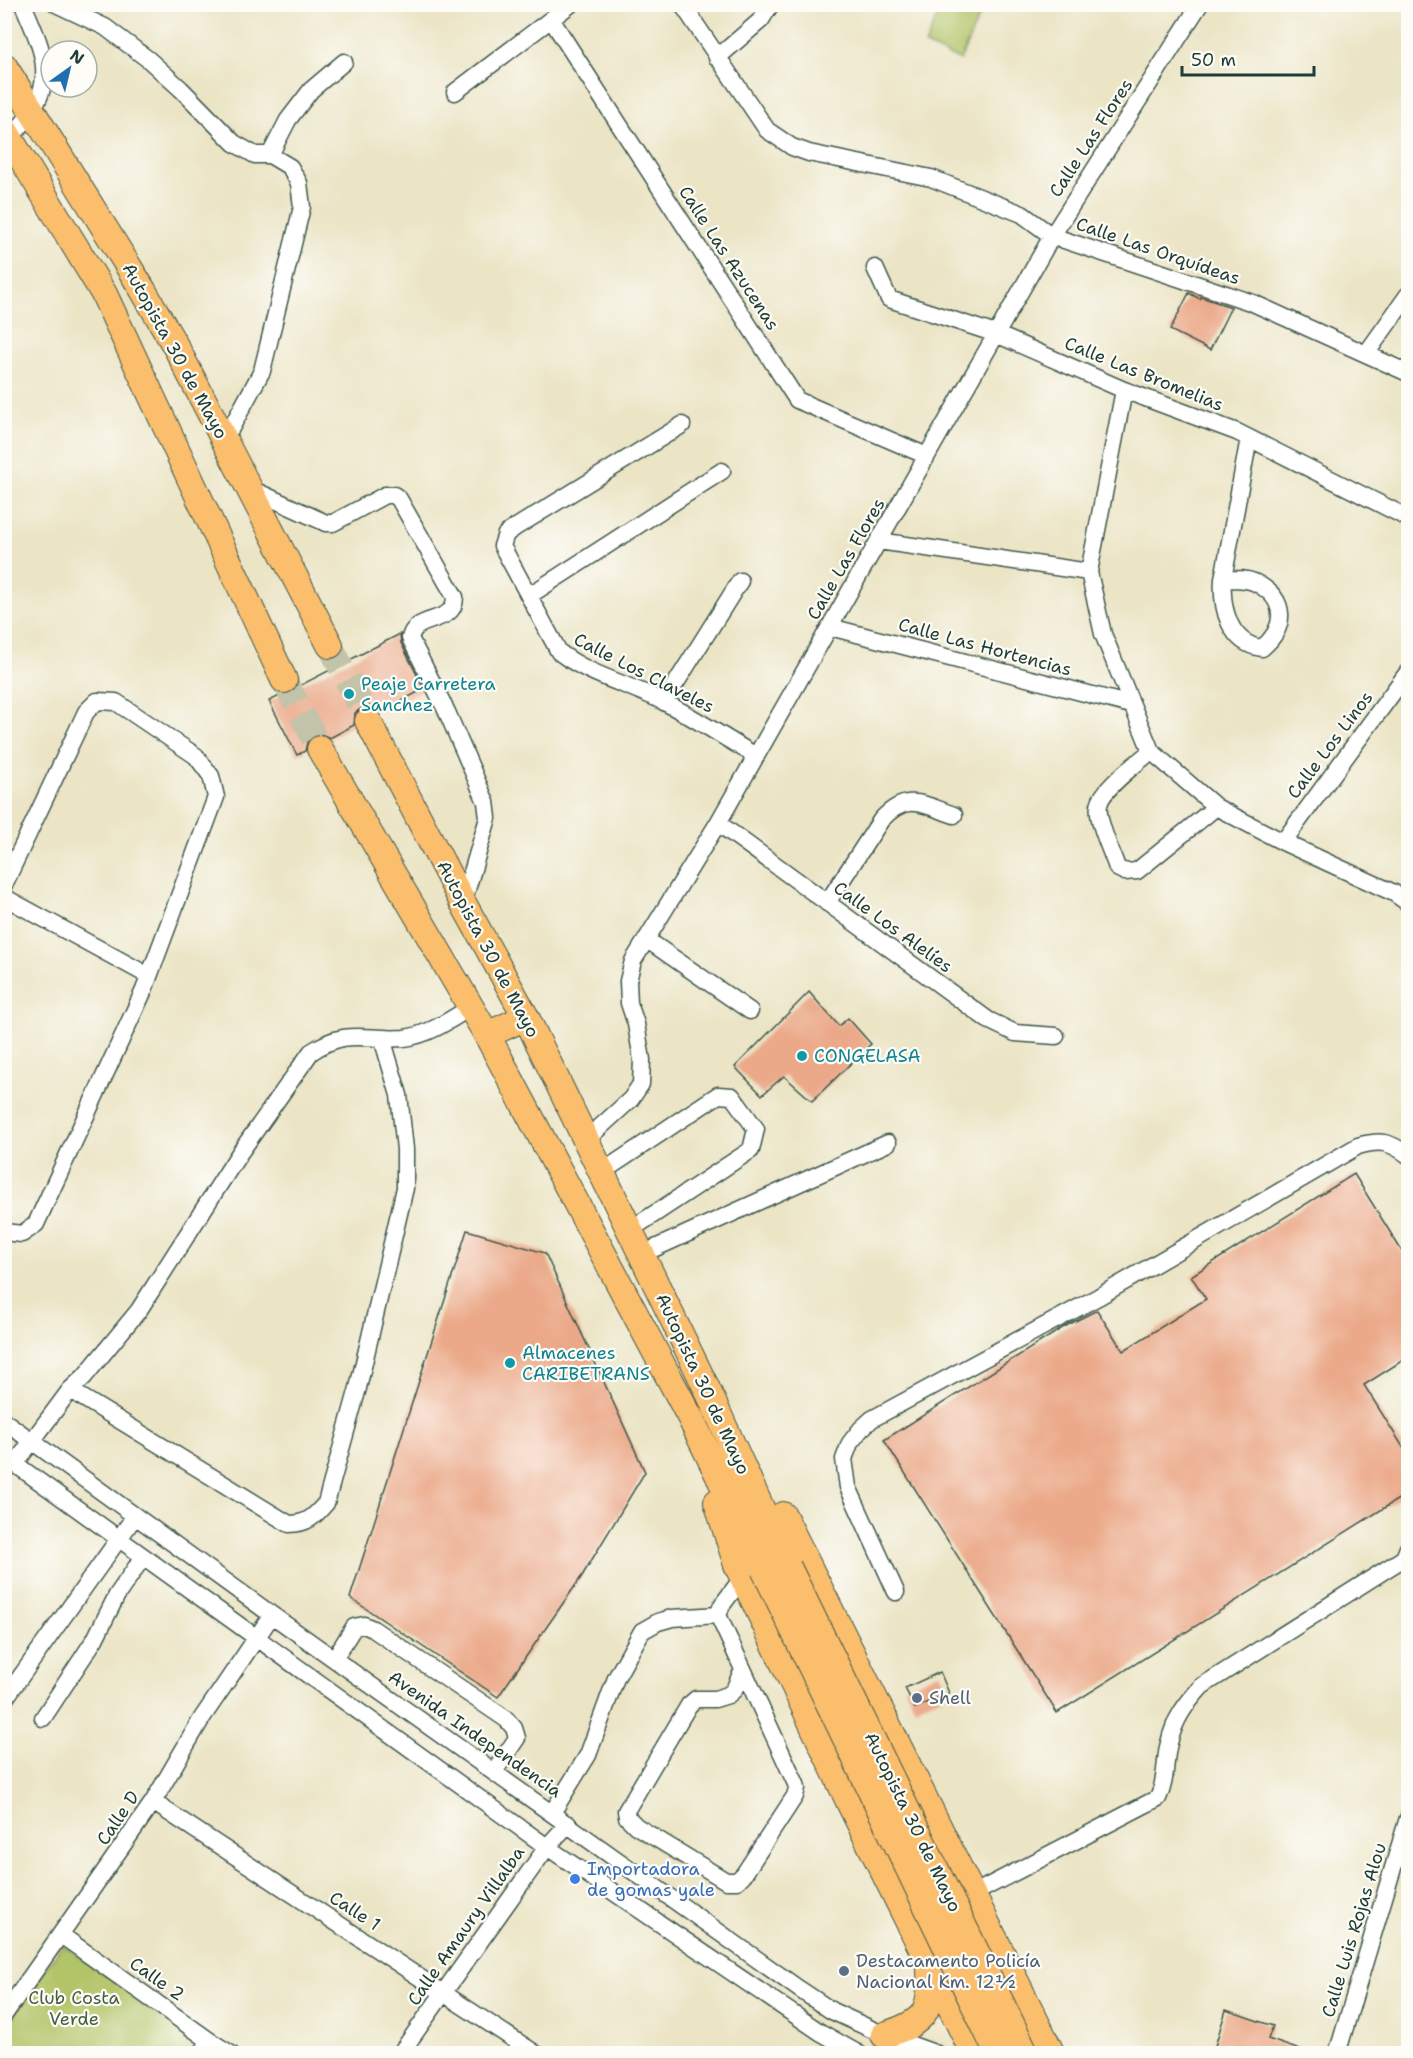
<svg xmlns="http://www.w3.org/2000/svg" width="1413" height="2058" viewBox="0 0 1413 2058" font-family="'Shantell Sans',sans-serif">
<style>
.green{fill:#b2c468;stroke:#68804e;stroke-width:1.5}
.building{fill:#eba989}
.lines{fill:none;stroke-linecap:round;stroke-linejoin:round}
.highway-tunnel{stroke:#c2c3a8;stroke-width:26;stroke-dasharray:26 13;stroke-linecap:butt}
.minor-casing{stroke:#3e564a;stroke-width:19}
.highway-casing{stroke:#3e564a;stroke-width:28}
.minor{stroke:#fff;stroke-width:16}
.highway{stroke:#fabe6d;stroke-width:26}
.highway-bridge-casing{stroke:#3e564a;stroke-width:28;stroke-linecap:butt}
.highway-bridge{stroke:#fabe6d;stroke-width:26}
.culture-dot{fill:#0f9aa8;stroke:#fdfcf7;stroke-width:2}
.service-dot{fill:#5c6f8a;stroke:#fdfcf7;stroke-width:2}
.shop-dot{fill:#3f7fe0;stroke:#fdfcf7;stroke-width:2}
.labels{text-anchor:middle;stroke-width:4.5;stroke-linejoin:round;paint-order:stroke}
.street-label{font-size:18px;fill:#1f3d34;stroke:#fdfcf7}
.culture-label{font-size:18px;fill:#0d838f;stroke:#fdfcf7;text-anchor:start}
.service-label{font-size:18px;fill:#4e5e75;stroke:#fdfcf7;text-anchor:start}
.shop-label{font-size:18px;fill:#366cbe;stroke:#fdfcf7;text-anchor:start}
.park-label{font-size:18px;fill:#445f41;stroke:#fdfcf7}
</style>
<rect width="100%" height="100%" fill="#fdfcf7"/>
<filter id="ink" filterUnits="userSpaceOnUse"><feTurbulence type="fractalNoise" baseFrequency=".0167" numOctaves="2"/><feDisplacementMap in="SourceGraphic" scale="12" xChannelSelector="R" yChannelSelector="G"/><feConvolveMatrix kernelMatrix="1 2 1 2 8 2 1 2 1" color-interpolation-filters="sRGB"/></filter>
<filter id="wash" filterUnits="userSpaceOnUse"><feTurbulence type="fractalNoise" baseFrequency=".008" numOctaves="4" result="noise"/><feDisplacementMap in="SourceGraphic" scale="24" xChannelSelector="R" yChannelSelector="G"/><feGaussianBlur stdDeviation="1.35" result="paint"/><feColorMatrix in="noise" values="0 0 0 0 0 0 0 0 0 0 0 0 0 0 0 0 0 1.4 0 .05"/><feComposite in="paint" operator="in"/></filter>
<g filter="url(#wash)">
<rect width="100%" height="100%" fill="#ebe4c5"/>
<path class="green" d="M 942,5 L 984,5 L 960,60 L 925,45 Z
M 62,1945 L 199,2041 L 189,2053 L 5,2054 L 5,2028 Z"/>
<g id="blocks">
<path class="building" d="M 1189,293 L 1200,299 L 1201,297 L 1231,307 L 1210,350 L 1170,330 Z
M 400,634 L 401,643 L 424,689 L 380,712 L 376,708 L 369,706 L 362,708 L 355,713 L 354,725 L 330,738 L 321,734 L 313,736 L 307,742 L 305,751 L 297,755 L 269,701 L 282,695 L 291,693 L 297,687 Z
M 809,992 L 839,1026 L 848,1018 L 871,1044 L 812,1101 L 784,1076 L 762,1095 L 735,1067 Z
M 1354,1174 L 1408,1261 L 1408,1357 L 1364,1385 L 1408,1455 L 1408,1493 L 1057,1713 L 884,1440 L 1064,1327 L 1097,1310 L 1123,1351 L 1206,1299 L 1191,1276 Z
M 467,1230 L 545,1253 L 645,1472 L 582,1576 L 498,1697 L 350,1598 Z
M 940,1672 L 949,1693 L 915,1708 L 905,1688 Z
M 1226,2010 L 1273,2026 L 1268,2039 L 1303,2051 L 1303,2054 L 1237,2054 L 1215,2046 Z"/>
</g>
</g>
<g filter="url(#ink)">
<use href="#blocks" fill-opacity="0" stroke="#3e564a" stroke-width="1.5"/>
<g class="lines">
<path class="highway-tunnel" d="M 330,645 L 368,721
M 284,680 L 320,749"/>
<g class="minor-casing">
<path id="minor" d="M 56,4 L 105,27 L 149,60 L 181,89 L 234,143 L 255,155 L 270,155 L 290,167 L 299,183 L 302,207 L 262,371 L 224,441
M 682,4 L 767,130 L 792,147 L 809,153 L 931,178 L 1022,214 L 1052,236 L 1253,303 L 1408,373
M 551,19 L 797,400 L 927,456
M 717,58 L 761,20 L 771,4
M 455,92 L 571,4
M 4,142 C 12,137 18,129 24,122 C 59,78 42,50 23,4
M 270,155 L 288,120 L 311,90 L 344,62
M 875,268 L 889,299 L 996,334 L 1124,390 L 1237,432 L 1408,518
M 1366,354 L 1408,295
M 1124,390 L 1089,572 L 1103,634 L 1151,751 L 1216,807 L 1283,842 L 1394,893 L 1408,903
M 682,425 L 516,527 L 506,534 L 502,546 L 559,652 C 590,676 629,684 664,702 C 695,718 725,738 756,756
M 249,488 L 326,523 L 333,523 L 385,495 L 394,495 L 399,499 L 455,597 C 455,626 415,613 410,638 L 447,712 L 486,802 L 488,818 L 463,903
M 879,541 L 1089,572
M 1223,579 C 1234,579 1246,578 1256,583 C 1287,599 1287,627 1262,648 C 1229,644 1221,607 1223,579 L 1249,438
M 530,595 L 722,471
M 830,627 L 1131,705
M 664,702 L 740,581
M 1151,751 C 1138,763 1102,788 1099,805 C 1096,820 1112,852 1117,868 L 1125,872 L 1137,871 L 1216,807
M 718,823 L 988,1020 L 1015,1033 L 1056,1036
M 1283,842 L 1408,672
M 4,885 L 86,712 L 97,701 L 116,702 L 196,756 L 211,776 L 216,797 L 144,990 L 36,1224 L 22,1234 L 4,1232
M 4,897 L 149,976
M 827,903 L 881,820 C 907,792 922,804 954,815
M 646,939 L 750,1011
M 587,1139 L 631,1099 L 641,1084 L 642,1060 L 636,1024 L 629,1003 L 628,981 L 633,961 L 718,823 L 1052,236 L 1200,4
M 602,1172 L 718,1095 L 732,1096 L 756,1129 L 751,1150 L 630,1230
M 642,1254 L 888,1143
M 70,1390 L 289,1524 C 307,1524 314,1517 326,1503 L 358,1388 L 405,1188 L 405,1149 L 399,1095 L 382,1038
M 4,1421 L 272,1615 L 799,1989 L 832,2011 L 884,2035 L 937,2054
M 4,1456 L 547,1847 L 820,2032 L 859,2054
M 15,1464 L 70,1390 L 84,1377 L 139,1310 L 239,1154 L 311,1052 C 348,1027 365,1041 404,1038 C 429,1035 450,1020 471,1007
M 743,1577 L 722,1605 L 718,1615 L 796,1784 L 797,1788 L 795,1796 L 744,1874 L 737,1881 L 726,1881 L 636,1826 L 627,1817 L 626,1811 L 689,1705 L 696,1699 L 715,1699 L 728,1695 L 734,1690 L 743,1669
M 896,1592 L 848,1487 L 844,1459 L 850,1443 L 861,1429 L 872,1419 L 1098,1297 L 1358,1146 C 1380,1140 1389,1141 1408,1155
M 334,1659 L 354,1627 L 364,1625 L 373,1629 L 506,1719 L 514,1728 L 517,1738 L 494,1772
M 4,1700 L 135,1516
M 43,1718 L 95,1639 L 117,1595 L 143,1557
M 153,1802 L 536,2054
M 552,1813 L 588,1755 L 616,1678 L 642,1631 L 658,1622 L 672,1618 L 718,1615
M 965,1898 L 1158,1798 C 1167,1781 1164,1761 1169,1743 C 1175,1718 1185,1705 1202,1686 L 1404,1558 L 1408,1548
M 61,1935 L 210,2041 L 231,2054
M 4,2015 L 153,1802 L 202,1718 L 272,1615
M 201,2054 L 210,2041
M 400,2054 L 547,1847 L 568,1824
M 1337,2054 L 1408,1818"/>
</g>
<g class="highway-casing">
<path id="highway" d="M 4,66 L 143,290 L 177,349 L 330,645
M 4,129 L 104,294 L 284,680
M 368,721 L 463,903 L 526,1017 L 707,1389 L 788,1567
M 320,749 L 487,1035 L 691,1419 L 764,1569
M 487,1035 L 526,1017
M 717,1502 L 737,1565 L 851,1806 L 974,2054
M 783,1515 L 1052,2054
M 884,2035 C 926,2022 932,2012 930,1969"/>
</g>
<use href="#minor" class="minor"/>
<use href="#highway" class="highway"/>
<g class="highway-bridge-casing">
<path id="highway-bridge" d="M 788,1567 L 1026,2054
M 764,1569 L 998,2054"/>
</g>
<use href="#highway-bridge" class="highway-bridge"/>
</g>
</g>
<g class="culture-dot">
<circle cx="349" cy="694" r="6"/>
<circle cx="802" cy="1056" r="6"/>
<circle cx="510" cy="1363" r="6"/>
</g>
<g class="service-dot">
<circle cx="917" cy="1698" r="6"/>
<circle cx="844" cy="1971" r="6"/>
</g>
<circle class="shop-dot" cx="575" cy="1879" r="6"/>
<g class="labels">
<g class="street-label">
<text transform="translate(1091 138) rotate(-57)" y="6">Calle Las Flores</text>
<text transform="translate(1158 251) rotate(19)" y="6">Calle Las Orquídeas</text>
<text transform="translate(729 258) rotate(57)" y="6">Calle Las Azucenas</text>
<text transform="translate(175 351) rotate(61)" y="6">Autopista 30 de Mayo</text>
<text transform="translate(1144 374) rotate(22)" y="6">Calle Las Bromelias</text>
<text transform="translate(846 559) rotate(-60)" y="6">Calle Las Flores</text>
<text transform="translate(985 647) rotate(15)" y="6">Calle Las Hortencias</text>
<text transform="translate(644 673) rotate(27)" y="6">Calle Los Claveles</text>
<text transform="translate(1330 745) rotate(-53)" y="6">Calle Los Linos</text>
<text transform="translate(893 927) rotate(36)" y="6">Calle Los Alelíes</text>
<text transform="translate(488 949) rotate(62)" y="6">Autopista 30 de Mayo</text>
<text transform="translate(703 1384) rotate(65)" y="6">Autopista 30 de Mayo</text>
<text transform="translate(475 1734) rotate(35)" y="6">Avenida Independencia</text>
<text transform="translate(118 1818) rotate(-56)" y="6">Calle D</text>
<text transform="translate(913 1822) rotate(64)" y="6">Autopista 30 de Mayo</text>
<text transform="translate(355 1911) rotate(33)" y="6">Calle 1</text>
<text transform="translate(466 1926) rotate(-55)" y="6">Calle Amaury Villalba</text>
<text transform="translate(1354 1930) rotate(-73)" y="6">Calle Luis Rojas Alou</text>
<text transform="translate(157 1979) rotate(35)" y="6">Calle 2</text>
</g>
<g class="culture-label">
<text x="361" y="690">Peaje Carretera<tspan x="361" dy="21">Sanchez</tspan></text>
<text x="814" y="1062">CONGELASA</text>
<text x="522" y="1359">Almacenes<tspan x="522" dy="21">CARIBETRANS</tspan></text>
</g>
<g class="service-label">
<text x="929" y="1704">Shell</text>
<text x="856" y="1967">Destacamento Policía<tspan x="856" dy="21">Nacional Km. 12½</tspan></text>
</g>
<g class="shop-label">
<text x="587" y="1875">Importadora<tspan x="587" dy="21">de gomas yale</tspan></text>
</g>
<g class="park-label">
<text x="74" y="2004">Club Costa<tspan x="74" dy="21">Verde</tspan></text>
</g>
</g>
<rect width="1413" height="2058" fill="none" stroke="#fdfcf7" stroke-width="24"/>
<g transform="translate(69 69) rotate(34)"><circle r="28" fill="#fdfcf7" stroke="#a4b0a9" stroke-width="1.5"/>
<path d="M0-4.5L10 22L0 15L-10 22Z" fill="#1f6fb2"/>
<text y="-9" font-size="16" font-weight="bold" text-anchor="middle" fill="#1f3d34">N</text>
</g>
<path d="M1182 66v9h132v-9" fill="none" stroke="#1f3d34" stroke-width="3"/>
<text x="1191" y="66" font-size="18" fill="#1f3d34" stroke="#fdfcf7" stroke-width="4.5" paint-order="stroke">50 m</text>
</svg>
